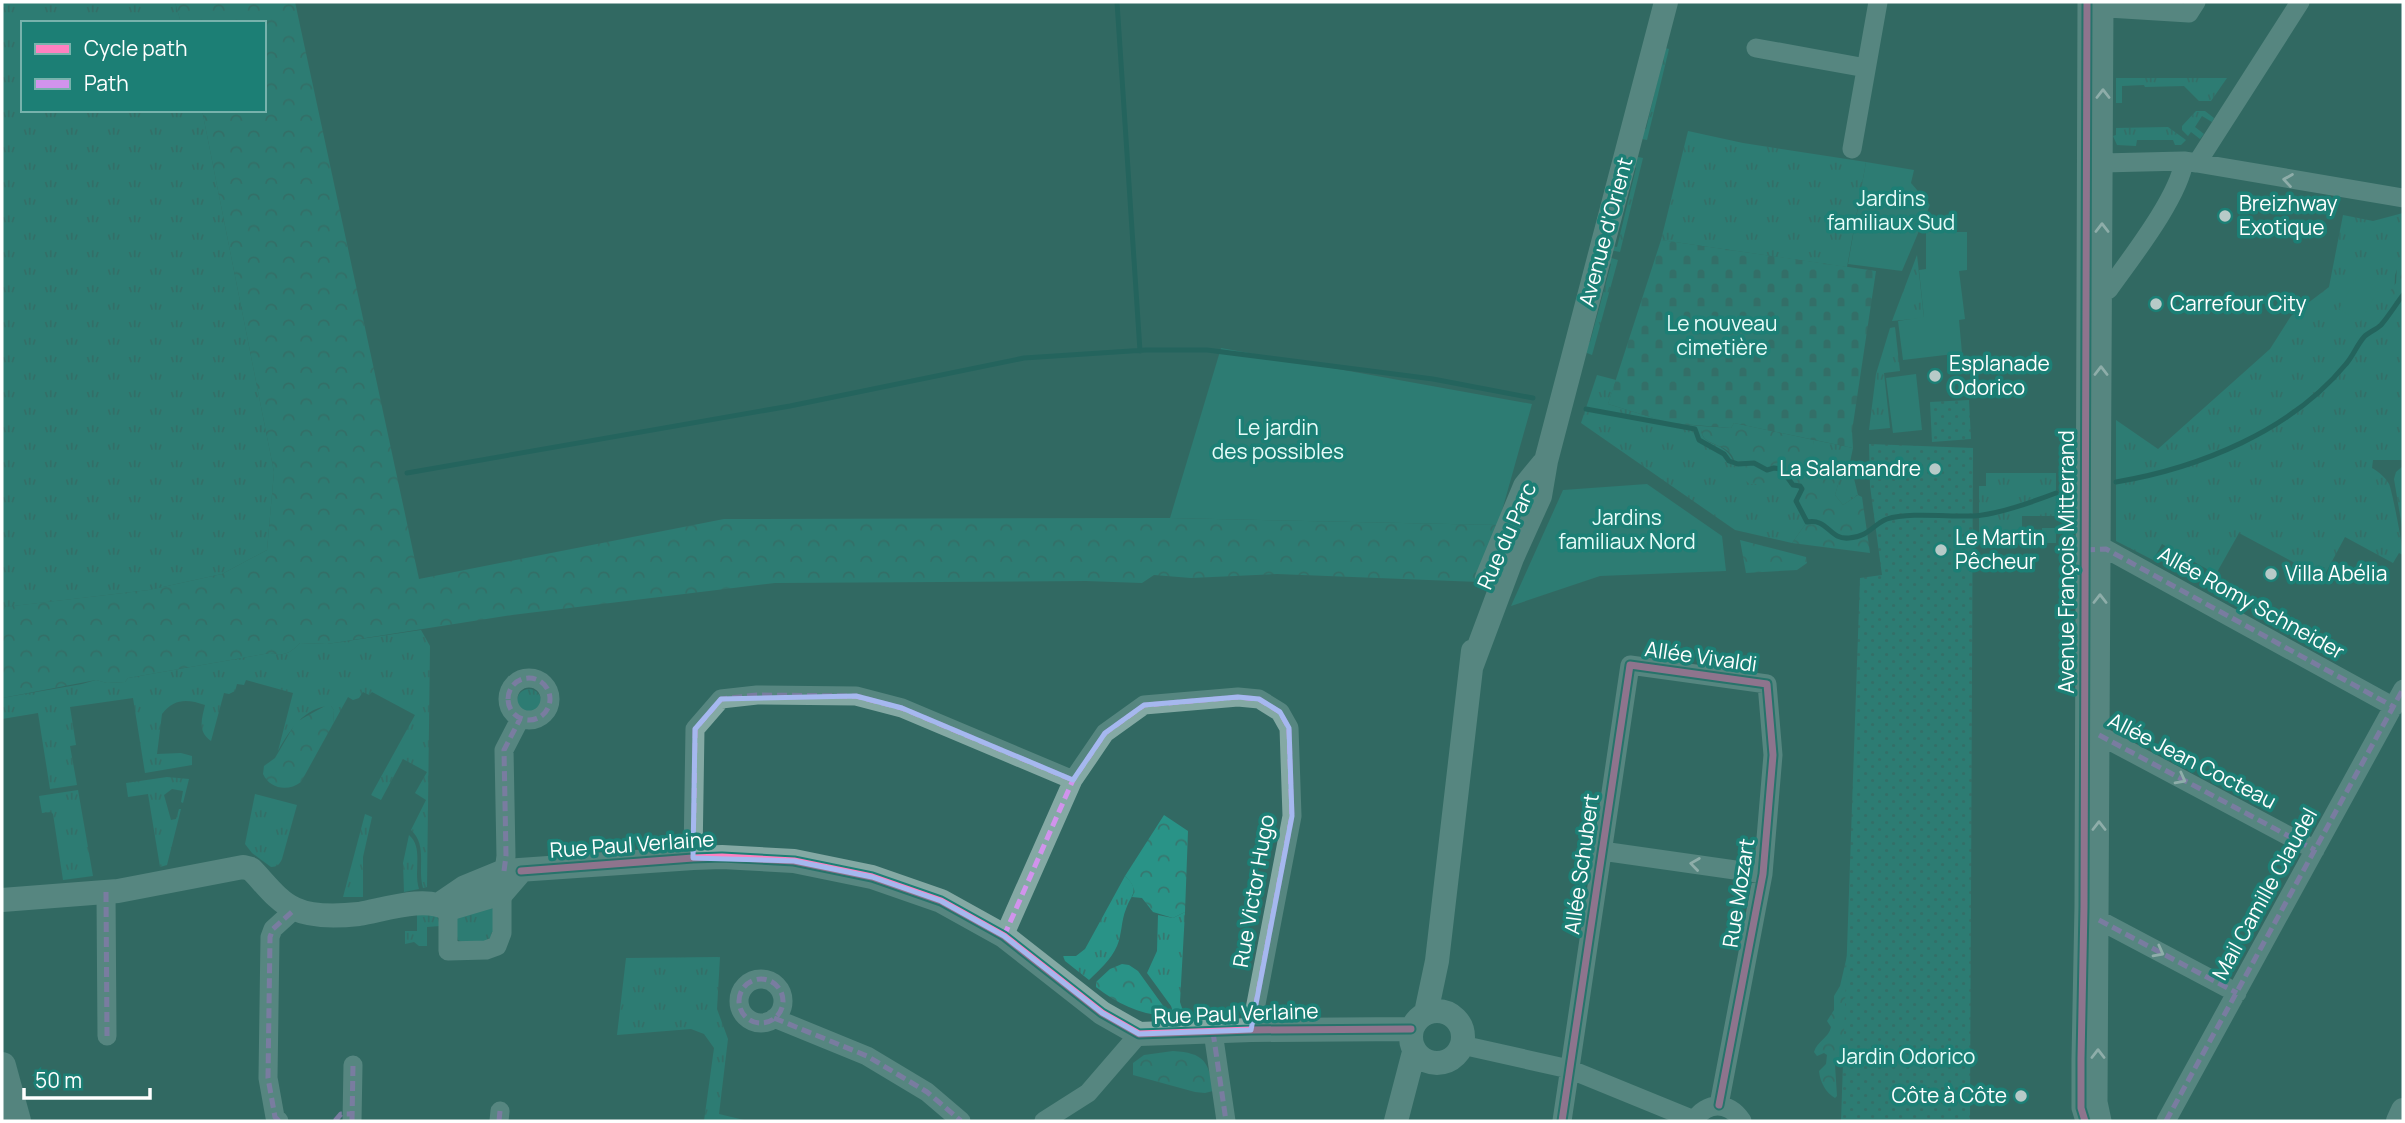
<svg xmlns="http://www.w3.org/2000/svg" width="2405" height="1123" viewBox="0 0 2405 1123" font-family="Manrope,sans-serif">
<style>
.grass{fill:url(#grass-tufts)}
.forest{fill:url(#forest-crowns)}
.cemetery{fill:url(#cemetery-stones)}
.park{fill:url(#park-dots)}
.garden{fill:#299387}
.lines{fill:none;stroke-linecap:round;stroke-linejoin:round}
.stream{stroke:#155e58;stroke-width:5}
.minor{stroke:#84a9a4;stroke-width:19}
.tertiary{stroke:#84a9a4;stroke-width:24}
.secondary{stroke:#7ea49f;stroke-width:28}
.quiet{stroke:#d193ec;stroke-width:5;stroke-dasharray:10 5;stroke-linecap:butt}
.cycleway-casing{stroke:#1c7f75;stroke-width:11}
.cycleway{stroke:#ff80c0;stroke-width:7}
.oneway{stroke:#fff}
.marked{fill:none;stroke:#a5b8ef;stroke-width:5;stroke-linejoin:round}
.poi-dot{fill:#b7cac8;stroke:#1c7f75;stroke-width:2.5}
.labels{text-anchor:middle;stroke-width:7;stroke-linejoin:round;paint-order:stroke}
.park-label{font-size:21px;fill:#e7fcf9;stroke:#1c7f75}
.poi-label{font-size:21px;fill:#fff;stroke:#1c7f75;text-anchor:start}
.street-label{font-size:21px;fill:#fff;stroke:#1c7f75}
</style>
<defs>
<pattern id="grass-tufts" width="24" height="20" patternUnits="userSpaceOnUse" patternTransform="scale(1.75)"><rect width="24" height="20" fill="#299387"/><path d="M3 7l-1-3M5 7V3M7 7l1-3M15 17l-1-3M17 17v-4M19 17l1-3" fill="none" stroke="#37776f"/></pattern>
<pattern id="forest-crowns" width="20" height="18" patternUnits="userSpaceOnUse" patternTransform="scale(1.75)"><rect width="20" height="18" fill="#299387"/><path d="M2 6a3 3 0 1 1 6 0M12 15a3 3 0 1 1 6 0" fill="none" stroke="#37776f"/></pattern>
<pattern id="cemetery-stones" width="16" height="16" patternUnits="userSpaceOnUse" patternTransform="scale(1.75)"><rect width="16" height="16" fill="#299387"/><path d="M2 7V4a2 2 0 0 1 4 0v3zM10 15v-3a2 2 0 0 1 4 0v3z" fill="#37776f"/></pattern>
<pattern id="park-dots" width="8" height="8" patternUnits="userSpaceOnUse" patternTransform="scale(1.75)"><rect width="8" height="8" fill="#299387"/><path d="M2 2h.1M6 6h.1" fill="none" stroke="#37776f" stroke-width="1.8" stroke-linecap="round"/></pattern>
</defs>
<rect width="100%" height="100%" fill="#326963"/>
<path class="grass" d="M 2,2 L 175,2 L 181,23 L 23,23 L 23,110 L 202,110 L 274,472 L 267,550 L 222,574 L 149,590 L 5,607 L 2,612 Z
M 1661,47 L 1669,49 L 1647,140 L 1642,139 L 1640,129 L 1646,129 L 1664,53 Z
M 2116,78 L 2227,78 L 2211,101 L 2199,101 L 2184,86 L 2145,87 L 2144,85 L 2122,86 L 2122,103 L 2116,103 Z
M 2196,111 L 2205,111 L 2214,118 L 2212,122 L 2202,116 L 2195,127 L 2204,134 L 2200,139 L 2191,132 L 2188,136 L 2182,130 L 2182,126 Z
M 2168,127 L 2186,140 L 2181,145 L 2175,145 L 2173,140 L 2137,140 L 2136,146 L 2117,145 L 2113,136 L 2116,135 L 2116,128 Z
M 1688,131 L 1743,143 L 1866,162 L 1847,267 L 1661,240 Z
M 1638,157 L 1643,158 L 1620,252 L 1610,250 L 1611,246 L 1617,247 L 1636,168 L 1631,166 L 1633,159 Z
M 2403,213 L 2403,253 L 2395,275 L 2394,302 L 2403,297 L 2403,460 L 2373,460 L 2372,468 C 2379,472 2385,477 2389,484 C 2392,490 2403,547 2403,555 L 2399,553 L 2393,563 L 2345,537 L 2323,578 L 2239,533 L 2216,574 L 2162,544 L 2153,560 L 2116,541 L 2116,420 L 2158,449 L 2270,349 L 2291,316 L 2329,287 L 2343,215 L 2373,221 Z
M 1917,255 L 1924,318 L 1892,321 Z
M 1608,257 L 1618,260 L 1592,355 L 1587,353 L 1583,348 L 1584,342 L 1590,342 L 1611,264 L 1606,263 Z
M 1895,327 L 1900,371 L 1884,373 L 1890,428 L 1869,430 L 1876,374 L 1890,328 Z
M 1597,375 L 1616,380 L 1608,404 L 1670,423 L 1701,426 C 1700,451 1727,437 1735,466 L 1781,472 L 1787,479 L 1800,486 L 1801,493 L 1796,501 L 1807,522 L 1792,543 L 1735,530 L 1581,423 Z
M 1814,440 L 1853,448 L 1850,462 L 1858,495 L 1843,505 L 1835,495 L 1839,481 L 1839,470 L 1811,454 Z
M 2403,466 L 2403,533 L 2394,479 L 2396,472 Z
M 1986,473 L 2056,473 L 2056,516 L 2022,516 L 2022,535 L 2042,535 L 2042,528 L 2056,528 L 2056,543 L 1985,543 L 1985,534 L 1979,534 L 1979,486 L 1986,486 Z
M 421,630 L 430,646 L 427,887 L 423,888 C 417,867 428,846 411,830 L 426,800 L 415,793 L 427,772 L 403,759 L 381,800 L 371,795 L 415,715 L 372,692 L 369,695 L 363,692 L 359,698 L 353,700 L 348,697 L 333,724 L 334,710 L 331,706 C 305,706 289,731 278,751 L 293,693 L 246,680 L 244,685 L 237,684 L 235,691 L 229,694 L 224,693 L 211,741 C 197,731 202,719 205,705 C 188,699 174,698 162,714 L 157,754 L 181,753 L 192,756 L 192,765 L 145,773 L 133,698 L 70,707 L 76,745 L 70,746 L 77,785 L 50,789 L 38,713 L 2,719 L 2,698 L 82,684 L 96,680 L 107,683 L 125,682 L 128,678 L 270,653 C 285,656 289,654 300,643 L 327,644 Z
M517 701a12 12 0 1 1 24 0a12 12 0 1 1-24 0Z
M 167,777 L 189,779 L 183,803 L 181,802 L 183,791 L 172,789 L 164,795 L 171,820 L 176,819 L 179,809 L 181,809 L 167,865 L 160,867 L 148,794 L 128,797 L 126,783 Z
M 78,790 L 93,876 L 63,880 L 53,814 L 51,812 L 42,813 L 39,796 Z
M 255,794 L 297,805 L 282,859 C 280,864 277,867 271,867 L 252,853 L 245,844 Z
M 365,814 L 372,817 L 363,857 L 363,897 L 343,897 Z
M 409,835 C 424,848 413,871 419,889 L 404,892 L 403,863 Z
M 1125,876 C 1141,891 1131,894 1126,909 C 1121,921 1122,935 1117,946 C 1111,960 1099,970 1089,980 L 1065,961 L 1063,956 L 1076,956 L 1085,949 Z
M 493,901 L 494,931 L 489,941 L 462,942 L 458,940 L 456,932 L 458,910 Z
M 417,910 L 437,916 L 440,926 L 427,927 L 427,946 L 419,946 L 414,942 L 405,944 L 405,931 L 417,931 Z
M 1185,912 L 1180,1002 L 1182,1008 L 1190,1015 L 1174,1015 L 1171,1006 L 1147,973 L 1157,951 L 1158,915 L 1173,918 Z
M 720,957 L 717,1009 L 728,1039 L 719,1114 L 748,1121 L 704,1121 L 714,1048 L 704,1034 L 691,1029 L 617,1035 L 626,958 Z"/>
<path class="forest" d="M 175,2 L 295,2 L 419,579 L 724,519 L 1170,518 L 1498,525 L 1479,582 L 1277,574 L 1191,578 L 1154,575 L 1142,583 L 1086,581 L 775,583 L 512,615 L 327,644 L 300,643 C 289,654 285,656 270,653 L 128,678 L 125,682 L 107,683 L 96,680 L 2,698 L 2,612 L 4,607 L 149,590 L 222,574 L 267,550 L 274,472 L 202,110 L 264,110 L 264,23 L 181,23 Z
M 2403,253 L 2403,297 L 2394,302 L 2390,301 L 2387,295 L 2396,283 L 2397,266 Z
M 1734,423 L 1814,440 L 1812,454 L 1827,459 L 1839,470 L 1839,481 L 1835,495 L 1843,505 L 1858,495 L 1862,497 L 1870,553 L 1792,543 L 1807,522 L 1796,501 L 1801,493 L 1800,486 L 1793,485 L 1781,472 L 1778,472 C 1770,484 1763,484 1750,484 C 1734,474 1738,460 1728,451 C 1716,442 1700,444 1701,426 L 1731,428 Z
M 1740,540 L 1806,557 L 1807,563 L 1797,570 L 1746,573 Z
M 325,706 L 331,706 L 334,710 L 333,724 L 301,782 C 288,792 270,789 263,774 L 264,766 L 275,758 L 296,722 Z
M 1164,815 L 1188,831 L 1185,912 L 1173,918 L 1153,912 L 1142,898 L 1132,897 C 1137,889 1131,882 1125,876 Z
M 1850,943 L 1844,1062 L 1835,1065 L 1837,1096 L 1835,1098 C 1826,1093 1820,1082 1819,1071 L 1826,1064 L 1827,1055 L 1824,1053 L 1817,1056 L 1814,1052 C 1817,1041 1829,1038 1831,1027 L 1827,1021 L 1834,1010 L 1834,996 L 1840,986 Z
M 1122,964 L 1129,965 L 1138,971 L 1164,1007 L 1165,1016 C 1139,1014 1116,1003 1096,987 L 1096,982 L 1110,969 Z
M 1173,1051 C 1204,1053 1209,1061 1213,1091 L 1205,1093 L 1195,1092 L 1133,1075 L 1133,1063 L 1144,1055 Z"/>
<path class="cemetery" d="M 1661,240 L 1876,271 L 1852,431 L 1853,448 L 1734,423 L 1731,428 L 1670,423 L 1608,404 Z"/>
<path class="park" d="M 1969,400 L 1971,439 L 1932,442 L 1930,402 Z
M 1869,444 L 1973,448 L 1970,1121 L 1841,1121 L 1860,578 L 1882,575 L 1870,486 Z"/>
<path class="garden" d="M 1866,162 L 1914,170 L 1911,183 L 1930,205 L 1902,271 L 1848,264 Z
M 1926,232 L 1967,232 L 1967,270 L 1959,271 L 1965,319 L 1959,320 L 1962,353 L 1903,360 L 1898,321 L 1924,317 L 1919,270 L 1926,269 Z
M 2358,275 L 2379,289 L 2360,322 L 2339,309 Z
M 1221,348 L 1532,404 L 1498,525 L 1170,518 Z
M 1916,374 L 1922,430 L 1893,433 L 1886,378 Z
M 1647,484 L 1722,536 L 1726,571 L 1600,576 L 1511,606 L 1563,490 Z"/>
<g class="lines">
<path class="stream" d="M 1117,2 L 1140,351
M 1586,409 L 1695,429 L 1699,440 L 1724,454 L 1729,461 L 1738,464 L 1754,463 L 1767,470 L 1774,468 L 1781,469 L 1793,485 L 1800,486 L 1802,489 L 1796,501 L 1807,522 C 1828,518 1829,540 1849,538 C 1869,537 1873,524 1887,519 C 1908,512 1950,517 1973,516 C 1995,515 2035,501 2056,493
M 407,473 L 790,406 L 1024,358 L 1146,350 L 1207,350 L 1433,379 L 1533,398
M 2116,482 C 2199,468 2291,431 2346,364 C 2353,356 2357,345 2364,337 C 2368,332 2376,330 2381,325 C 2389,316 2396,304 2403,295"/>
<path class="minor" d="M 2092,7 L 2189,13 L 2196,2
M 1756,48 L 1866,68
M 1852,149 L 1878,2
M 2197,163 L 2403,198
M 2091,169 L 2102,163 L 2184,161 L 2197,163 L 2300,2
M 2097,297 L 2109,289 C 2131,258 2179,197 2184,161
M 2089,550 L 2106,549 L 2394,707
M508 699a21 21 0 1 1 42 0a21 21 0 1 1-42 0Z
M 2089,735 L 2099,735 L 2315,850
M 1602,851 L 1763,874
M 693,858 L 695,729 L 721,699 L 757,695 L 856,696 L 902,708 L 1073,780
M 504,871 L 506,856 L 504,750 L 520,719
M 106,892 L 107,1036
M 448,909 L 448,951 L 486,950 L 497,946 L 502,933 L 502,893
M 2088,920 L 2099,920 L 2237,993
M 1004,936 L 1073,780 L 1105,733 L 1144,705 L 1238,697 L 1259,699 L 1280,712 L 1289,728 L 1292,816 L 1251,1030
M739 1001a22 22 0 1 1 44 0a22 22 0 1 1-44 0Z
M 774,1018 L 867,1056 L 927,1092 L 961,1121
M 1213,1032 L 1226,1121
M 1462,1045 L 1569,1069 L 1694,1120
M 279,1121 L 275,1117 L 268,1078 L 270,937 L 273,929 L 295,909
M 352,1121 L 353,1065
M 499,1121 L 500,1111
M 1044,1121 L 1088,1093 L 1139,1034
M 1562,1121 L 1630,665 L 1767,684 L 1773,755 L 1763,874 L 1719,1105
M 1694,1121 C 1706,1101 1729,1101 1742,1121
M 2085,1121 L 2081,1108 L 2081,1059 L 2084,907 L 2087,2
M 2102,1121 L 2098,1102 L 2104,2
M 2166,1121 L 2403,689"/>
<path class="tertiary" d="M 1487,578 L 1525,486 L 1543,464
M 1472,665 L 1512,558 L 1540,496 L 1546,461 L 1666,2
M 2,900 L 118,891 L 243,867 L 251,869 C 264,882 278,902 295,909 C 312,917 340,916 359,914 C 384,910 425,895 448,909 L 502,893 L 521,871
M 440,904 L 465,887 L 504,871 L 693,858 L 722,857 L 794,861 L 872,877 L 941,901 L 1004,936 L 1102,1013 L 1139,1034 L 1251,1030 L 1411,1029
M1411 1037a26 26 0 1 1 52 0a26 26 0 1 1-52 0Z
M 1426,1013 L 1437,961 L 1473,651
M 1396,1121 L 1414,1052
M 2398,1121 L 2403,1110"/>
<path class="secondary" d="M 2,1066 L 17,1121"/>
<path class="quiet" d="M 2085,550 L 2106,549 L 2394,707
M508 699a21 21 0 1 1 42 0a21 21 0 1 1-42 0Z
M 2099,735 L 2315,850
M 693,858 L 695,729 L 721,699 L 757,695 L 856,696 L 902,708 L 1073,780
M 504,871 L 506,856 L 504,750 L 520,719
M 106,892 L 107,1036
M 2099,920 L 2237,993
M 1004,936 L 1073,780 L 1105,733 L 1144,705 L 1238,697 L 1259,699 L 1280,712 L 1289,728 L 1292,816 L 1251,1030
M739 1001a22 22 0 1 1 44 0a22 22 0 1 1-44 0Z
M 774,1018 L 867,1056 L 927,1092 L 961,1121
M 1213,1032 L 1226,1121
M 279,1121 L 275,1117 L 268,1078 L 270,937 L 273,929 L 295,909
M 335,1121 L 341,1114 L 352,1114
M 352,1121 L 353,1065
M 499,1121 L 500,1111
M 2166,1121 L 2403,689"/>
<g class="cycleway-casing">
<path id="cycleway" d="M 521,871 L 693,858 L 722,857 L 794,861 L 872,877 L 941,901 L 1004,936 L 1102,1013 L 1139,1034 L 1251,1030 L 1411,1029
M 1562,1121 L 1630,665 L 1767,684 L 1773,755 L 1763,874 L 1719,1105
M 2085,1121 L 2081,1108 L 2081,1059 L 2084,907 L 2087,2"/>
</g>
<use href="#cycleway" class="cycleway"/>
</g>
<defs><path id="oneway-chevron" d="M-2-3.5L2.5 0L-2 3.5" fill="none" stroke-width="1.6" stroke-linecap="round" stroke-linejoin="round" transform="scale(1.75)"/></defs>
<g class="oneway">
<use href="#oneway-chevron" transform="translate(2103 94) rotate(-90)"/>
<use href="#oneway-chevron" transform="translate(2288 180) rotate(-171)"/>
<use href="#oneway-chevron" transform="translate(2102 228) rotate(-90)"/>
<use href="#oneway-chevron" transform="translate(2101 371) rotate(-90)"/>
<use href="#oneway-chevron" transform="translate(2100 599) rotate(-90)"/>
<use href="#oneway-chevron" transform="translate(2181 779) rotate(28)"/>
<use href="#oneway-chevron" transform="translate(2099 826) rotate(-90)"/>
<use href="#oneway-chevron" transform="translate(1695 864) rotate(-172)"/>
<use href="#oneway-chevron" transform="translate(2159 952) rotate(28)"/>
<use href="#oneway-chevron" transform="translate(2098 1054) rotate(-90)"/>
</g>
<path d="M0 0H2405V1123H0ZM 856,696 L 902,708 L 1073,780 L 1105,733 L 1144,705 L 1238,697 L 1259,699 L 1280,712 L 1289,728 L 1292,816 L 1251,1030 L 1139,1034 L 1102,1013 L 1004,936 L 941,901 L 872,877 L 794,861 L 693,858 L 695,729 L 721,699 Z" fill="#326963" fill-opacity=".55" fill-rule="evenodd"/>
<path class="marked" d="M 856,696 L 902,708 L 1073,780 L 1105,733 L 1144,705 L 1238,697 L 1259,699 L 1280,712 L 1289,728 L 1292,816 L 1251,1030 L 1139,1034 L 1102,1013 L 1004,936 L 941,901 L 872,877 L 794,861 L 693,858 L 695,729 L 721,699 Z"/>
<g class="poi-dot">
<circle cx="2225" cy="216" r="7"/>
<circle cx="2156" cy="304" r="7"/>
<circle cx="1935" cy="376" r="7"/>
<circle cx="1935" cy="469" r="7"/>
<circle cx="1941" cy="550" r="7"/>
<circle cx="2271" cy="574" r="7"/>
<circle cx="2021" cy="1096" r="7"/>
</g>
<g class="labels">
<g class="park-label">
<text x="1891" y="206">Jardins<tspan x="1891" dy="24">familiaux Sud</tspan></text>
<text x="1722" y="331">Le nouveau<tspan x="1722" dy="24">cimetière</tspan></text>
<text x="1278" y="435">Le jardin<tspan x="1278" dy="24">des possibles</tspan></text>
<text x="1627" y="525">Jardins<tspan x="1627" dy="24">familiaux Nord</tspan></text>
<text x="1906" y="1064">Jardin Odorico</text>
</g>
<g class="poi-label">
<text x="2239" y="211">Breizhway<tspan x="2239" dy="24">Exotique</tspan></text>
<text x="2170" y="311">Carrefour City</text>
<text x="1949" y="371">Esplanade<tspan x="1949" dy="24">Odorico</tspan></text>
<text x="1921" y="476" text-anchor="end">La Salamandre</text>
<text x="1955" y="545">Le Martin<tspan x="1955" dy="24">Pêcheur</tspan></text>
<text x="2285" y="581">Villa Abélia</text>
<text x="2007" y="1103" text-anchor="end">Côte à Côte</text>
</g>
<g class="street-label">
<text transform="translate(1606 232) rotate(-75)" y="7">Avenue d'Orient</text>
<text transform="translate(1507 536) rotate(-66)" y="7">Rue du Parc</text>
<text transform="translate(2067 562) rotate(-90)" y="7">Avenue François Mitterrand</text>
<text transform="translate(2251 603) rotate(29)" y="7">Allée Romy Schneider</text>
<text transform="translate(1701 657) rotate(8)" y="7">Allée Vivaldi</text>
<text transform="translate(2192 761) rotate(27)" y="7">Allée Jean Cocteau</text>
<text transform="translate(632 845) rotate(-4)" y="7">Rue Paul Verlaine</text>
<text transform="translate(1582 864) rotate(-82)" y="7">Allée Schubert</text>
<text transform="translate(1254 891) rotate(-80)" y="7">Rue Victor Hugo</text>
<text transform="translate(1739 893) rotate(-81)" y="7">Rue Mozart</text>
<text transform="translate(2265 894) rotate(-61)" y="7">Mail Camille Claudel</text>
<text transform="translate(1236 1014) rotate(-2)" y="7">Rue Paul Verlaine</text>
</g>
</g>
<rect width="2405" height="1123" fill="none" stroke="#ffffff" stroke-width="7"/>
<rect x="21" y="21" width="245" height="91" fill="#1c7f75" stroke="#77b2ac" stroke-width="2"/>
<rect x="35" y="44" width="35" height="10" fill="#ff80c0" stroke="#77b2ac" stroke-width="2"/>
<text x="84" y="56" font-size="21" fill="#ffffff">Cycle path</text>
<rect x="35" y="79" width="35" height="10" fill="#d193ec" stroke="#77b2ac" stroke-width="2"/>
<text x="84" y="91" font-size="21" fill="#ffffff">Path</text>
<path d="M24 1088v10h126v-10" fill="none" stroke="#ffffff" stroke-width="3.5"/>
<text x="35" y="1088" font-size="21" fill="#ffffff" stroke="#1c7f75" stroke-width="5" paint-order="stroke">50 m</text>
</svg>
